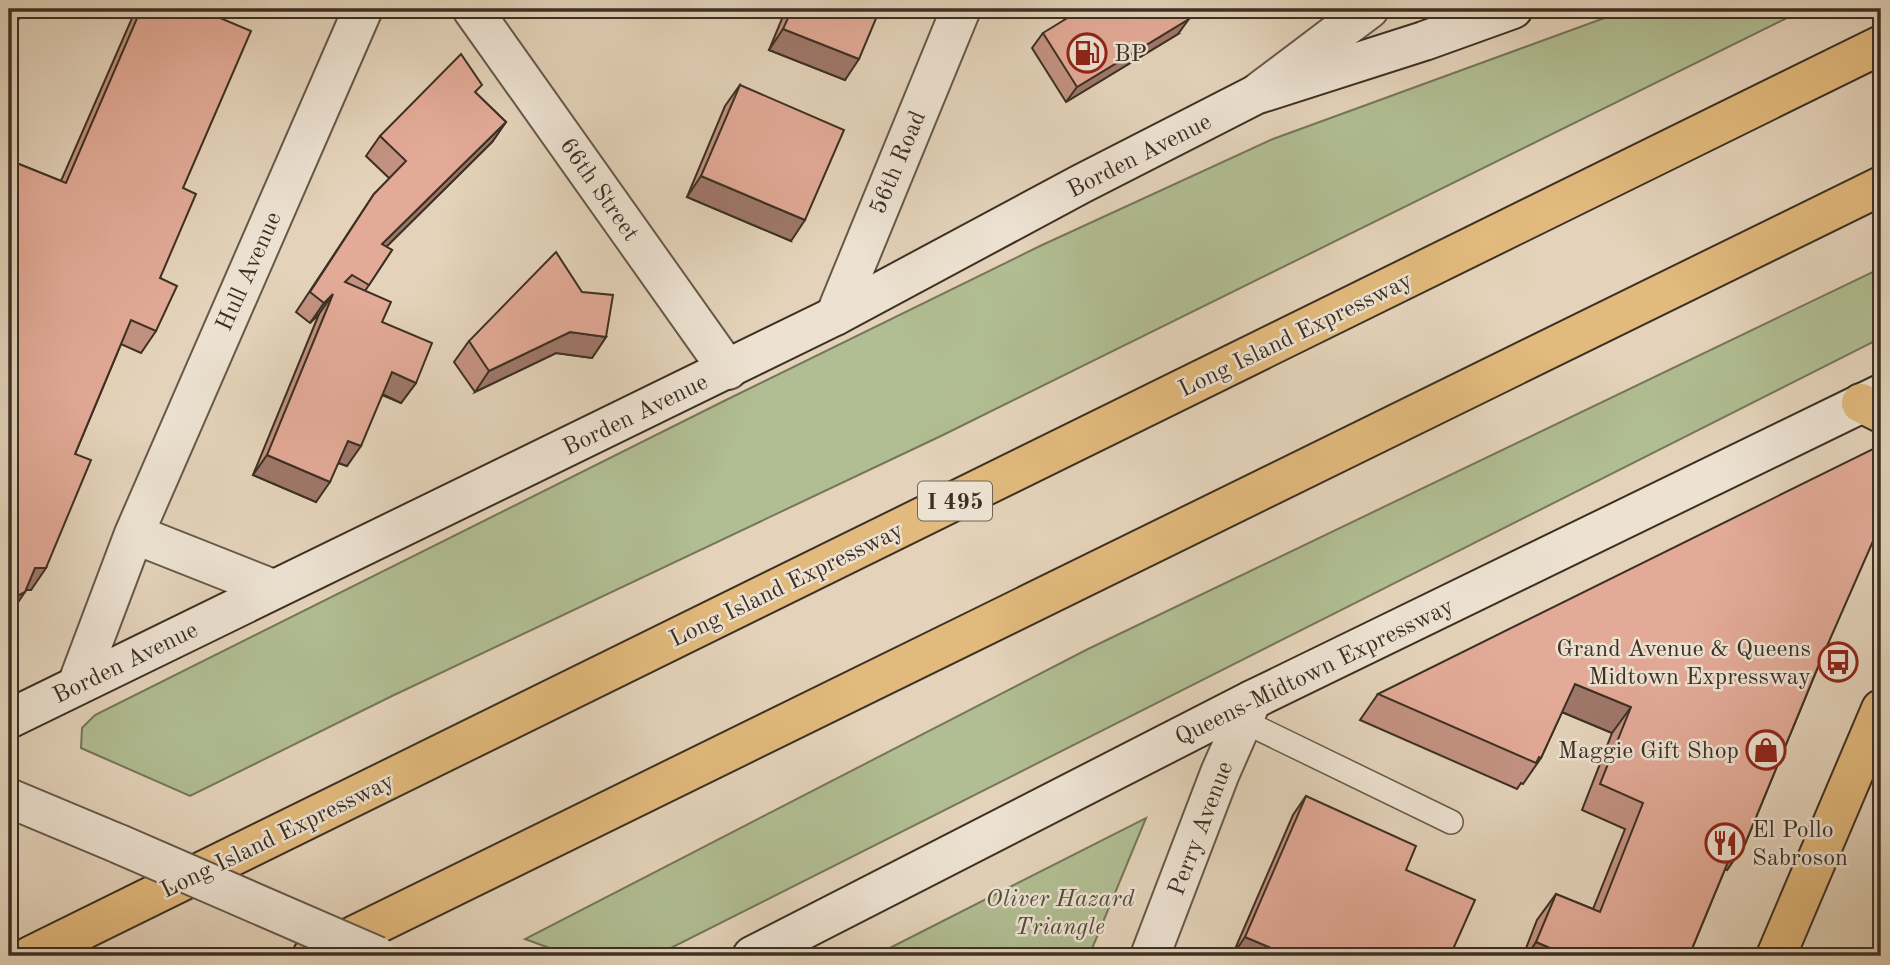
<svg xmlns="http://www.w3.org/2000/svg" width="1890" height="965" viewBox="0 0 1890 965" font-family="'Old Standard TT',serif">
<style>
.green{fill:#b1bd92;stroke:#76765b;stroke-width:2}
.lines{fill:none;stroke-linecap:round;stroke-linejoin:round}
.service-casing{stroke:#66594a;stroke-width:26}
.minor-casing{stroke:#66594a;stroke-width:42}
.tertiary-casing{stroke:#66594a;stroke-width:42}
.secondary-casing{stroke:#3c3024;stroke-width:42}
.primary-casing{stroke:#3c3024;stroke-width:42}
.motorway-casing{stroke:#3c3024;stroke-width:42}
.service{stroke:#ede2d2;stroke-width:23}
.minor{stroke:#ede2d2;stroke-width:38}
.tertiary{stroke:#ede2d2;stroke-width:38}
.secondary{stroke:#ede2d2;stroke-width:38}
.primary{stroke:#e2ba7d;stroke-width:38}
.motorway{stroke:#e2ba7d;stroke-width:38}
.tertiary-bridge-casing{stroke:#66594a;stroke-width:42;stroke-linecap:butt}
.tertiary-bridge{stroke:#ede2d2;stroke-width:38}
.wall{fill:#c39282;stroke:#3c3024;stroke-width:2}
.shaded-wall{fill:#9f776a;stroke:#3c3024;stroke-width:2}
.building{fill:#e3aa97;stroke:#3c3024;stroke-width:2}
.labels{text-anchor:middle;stroke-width:5;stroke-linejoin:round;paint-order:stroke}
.shield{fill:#ede2d2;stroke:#716558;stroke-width:2}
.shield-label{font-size:23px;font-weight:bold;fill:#3c3024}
.poi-label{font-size:24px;fill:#3c3024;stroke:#ede2d2;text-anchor:start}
.street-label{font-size:24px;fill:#3c3024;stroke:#ede2d2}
.park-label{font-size:24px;font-style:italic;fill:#534c3a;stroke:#ede2d2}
</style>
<rect width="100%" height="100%" fill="#e4d3ba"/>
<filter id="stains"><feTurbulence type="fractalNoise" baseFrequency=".00286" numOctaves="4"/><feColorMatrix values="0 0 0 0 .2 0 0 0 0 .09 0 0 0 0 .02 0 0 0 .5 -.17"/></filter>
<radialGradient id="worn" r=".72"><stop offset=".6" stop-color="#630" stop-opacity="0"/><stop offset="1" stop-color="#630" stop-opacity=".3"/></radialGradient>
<path class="green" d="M 1629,9 L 1805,9 L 943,435 L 392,696 L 190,796 L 81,748 L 82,728 L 95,715 L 726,400 L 1040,246 L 1273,139 Z
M 1881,268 L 1881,338 L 655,956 L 571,956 L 525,939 L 1088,649 Z
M 1146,818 L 1089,956 L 874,956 Z"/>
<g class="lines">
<g class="service-casing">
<path id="service" d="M 1243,721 L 1451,822"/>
</g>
<g class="minor-casing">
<path id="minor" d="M 472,9 L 728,370
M 1259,92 L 1369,9
M 835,316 L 961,9
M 134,534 L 273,589
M 77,685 L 134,534 L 363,9
M 1150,956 L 1220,773 L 1252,700"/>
</g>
<g class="tertiary-casing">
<path id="tertiary" d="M 9,798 L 119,844"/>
</g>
<g class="secondary-casing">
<path id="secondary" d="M 9,719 L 835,316 L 1081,184 L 1255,95 L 1424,41 L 1513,9
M 752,956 L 1252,700 L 1881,394"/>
</g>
<g class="primary-casing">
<path id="primary" d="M 1861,403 L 1881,413
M 1776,956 L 1881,709"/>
</g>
<g class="motorway-casing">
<path id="motorway" d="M 30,956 L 1881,45
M 312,956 L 1881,186"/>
</g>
<use href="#service" class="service"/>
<use href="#minor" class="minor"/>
<use href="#tertiary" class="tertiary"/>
<use href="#secondary" class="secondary"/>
<use href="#primary" class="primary"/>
<use href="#motorway" class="motorway"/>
<g class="tertiary-bridge-casing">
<path id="tertiary-bridge" d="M 119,844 L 377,956"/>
</g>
<use href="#tertiary-bridge" class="tertiary-bridge"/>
</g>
<path class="wall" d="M 136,9 L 199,9 L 183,188 L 160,278 L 156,331 L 141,353 L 121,344 L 75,454 L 31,590 L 26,590 L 9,615 L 9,160 L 61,181 Z
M 786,9 L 880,9 L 845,80 L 769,50 Z
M 1043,33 L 1178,34 L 1066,102 L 1032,48 Z
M 740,85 L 791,241 L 687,197 L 725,106 Z
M 477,94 L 506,122 L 492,142 L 386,247 L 392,250 L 365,291 L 416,383 L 401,403 L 382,395 L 347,466 L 338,463 L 316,502 L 253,475 L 319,314 L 310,323 L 296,312 L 374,194 L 390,179 L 366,156 L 380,136 Z
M 606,337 L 592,358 L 556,353 L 475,392 L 454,362 L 469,341 Z
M 1820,662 L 1745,844 L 1727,870 L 1725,869 L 1689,956 L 1523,956 L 1537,920 L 1556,894 L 1593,909 L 1625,829 L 1582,810 L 1612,733 L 1562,712 L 1541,758 L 1523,784 L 1521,783 L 1517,789 L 1360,720 L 1378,694 Z
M 1306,796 L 1406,870 L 1232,956 L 1293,815 Z"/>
<path class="shaded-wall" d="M 1189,19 L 1178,34 L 1066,102 L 1077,87 Z
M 783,29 L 859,59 L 845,80 L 769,50 Z
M 506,122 L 492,142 L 368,265 L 382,244 Z
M 701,176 L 805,220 L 791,241 L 687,197 Z
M 333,294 L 319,314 L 310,323 L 324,303 Z
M 570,332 L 606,337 L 592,358 L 556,353 L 475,392 L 489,371 Z
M 392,372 L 416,383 L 401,403 L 378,392 Z
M 348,441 L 361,446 L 347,466 L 333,461 Z
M 267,455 L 330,482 L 316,502 L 253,475 Z
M 35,568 L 46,568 L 31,590 L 20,590 Z
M 25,592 L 10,614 L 9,615 L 9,603 L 13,598 Z
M 1575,684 L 1631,707 L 1612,733 L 1557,710 Z
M 1737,840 L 1745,844 L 1727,870 L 1718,866 Z
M 1245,937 L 1290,956 L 1232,956 Z
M 1536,942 L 1562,953 L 1560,956 L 1527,956 Z"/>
<path class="building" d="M 9,9 L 23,9 L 10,40 L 9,39 Z
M 141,9 L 199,9 L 251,31 L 183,188 L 196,194 L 160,278 L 177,286 L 156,331 L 131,320 L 75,454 L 91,460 L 46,568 L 35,568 L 25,592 L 13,598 L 9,604 L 9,160 L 66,183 Z
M 792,9 L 880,9 L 859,59 L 783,29 Z
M 1082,9 L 1182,9 L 1189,19 L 1077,87 L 1043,33 Z
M 461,54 L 482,85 L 475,92 L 506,122 L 382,244 L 392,250 L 369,285 L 352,275 L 345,282 L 391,302 L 382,322 L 432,343 L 416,383 L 392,372 L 361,446 L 348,441 L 330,482 L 267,455 L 333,294 L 324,303 L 310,292 L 374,194 L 406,161 L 380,136 Z
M 740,85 L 844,130 L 805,220 L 701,176 Z
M 556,252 L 582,292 L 613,295 L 606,337 L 570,332 L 489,371 L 469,341 Z
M 1881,445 L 1881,523 L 1820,662 L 1745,844 L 1737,840 L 1689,956 L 1561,956 L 1562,953 L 1536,942 L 1556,894 L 1600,912 L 1643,803 L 1600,784 L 1631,707 L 1575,684 L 1541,758 L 1539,757 L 1536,763 L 1378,694 Z
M 1306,796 L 1416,846 L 1406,870 L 1475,900 L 1450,956 L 1290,956 L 1245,937 Z"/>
<defs>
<g id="fuel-ring" transform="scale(2.0125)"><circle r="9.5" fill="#ede2d2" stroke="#8f2418" stroke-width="1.5"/><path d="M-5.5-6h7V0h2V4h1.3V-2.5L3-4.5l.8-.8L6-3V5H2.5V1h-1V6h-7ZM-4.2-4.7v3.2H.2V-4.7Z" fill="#8f2418"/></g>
<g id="bus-ring" transform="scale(2.0125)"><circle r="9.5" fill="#ede2d2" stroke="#8f2418" stroke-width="1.5"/><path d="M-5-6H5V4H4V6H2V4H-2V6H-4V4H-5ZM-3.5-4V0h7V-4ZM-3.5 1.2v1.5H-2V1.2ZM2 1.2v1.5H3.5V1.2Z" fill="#8f2418"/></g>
<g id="shop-ring" transform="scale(2.0125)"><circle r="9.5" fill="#ede2d2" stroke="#8f2418" stroke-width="1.5"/><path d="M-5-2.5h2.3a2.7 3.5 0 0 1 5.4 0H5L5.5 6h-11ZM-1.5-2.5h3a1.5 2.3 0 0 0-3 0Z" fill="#8f2418"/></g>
<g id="restaurant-ring" transform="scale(2.0125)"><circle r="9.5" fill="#ede2d2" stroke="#8f2418" stroke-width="1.5"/><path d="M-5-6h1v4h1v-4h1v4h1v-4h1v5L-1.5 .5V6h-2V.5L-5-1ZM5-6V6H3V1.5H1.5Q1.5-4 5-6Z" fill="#8f2418"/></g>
</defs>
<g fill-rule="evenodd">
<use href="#fuel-ring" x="1087" y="53"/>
<use href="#bus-ring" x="1838" y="662"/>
<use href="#shop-ring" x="1766" y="750"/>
<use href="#restaurant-ring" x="1725" y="843"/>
</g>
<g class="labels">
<rect class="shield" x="918" y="481.5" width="74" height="39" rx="5"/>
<g class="shield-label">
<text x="955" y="509">I 495</text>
</g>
<g class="poi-label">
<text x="1114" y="61">BP</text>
<text x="1811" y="656" text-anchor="end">Grand Avenue &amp; Queens<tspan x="1811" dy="28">Midtown Expressway</tspan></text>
<text x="1739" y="758" text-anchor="end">Maggie Gift Shop</text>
<text x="1752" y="837">El Pollo<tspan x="1752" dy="28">Sabroson</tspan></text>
</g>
<g class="street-label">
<text transform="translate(1139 155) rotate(-27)" y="8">Borden Avenue</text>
<text transform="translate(897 162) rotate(-67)" y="8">56th Road</text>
<text transform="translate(600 189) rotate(55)" y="8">66th Street</text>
<text transform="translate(248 271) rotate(-66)" y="8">Hull Avenue</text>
<text transform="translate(1295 334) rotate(-26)" y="8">Long Island Expressway</text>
<text transform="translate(635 414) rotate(-26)" y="8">Borden Avenue</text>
<text transform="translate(786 584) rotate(-26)" y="8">Long Island Expressway</text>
<text transform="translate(125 662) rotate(-26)" y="8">Borden Avenue</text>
<text transform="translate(1314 671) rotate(-26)" y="8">Queens-Midtown Expressway</text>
<text transform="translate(1200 828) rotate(-69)" y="8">Perry Avenue</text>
<text transform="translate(277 835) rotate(-26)" y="8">Long Island Expressway</text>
</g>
<g class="park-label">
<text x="1060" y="906">Oliver Hazard<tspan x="1060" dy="28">Triangle</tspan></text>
</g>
</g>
<rect width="1890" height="965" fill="none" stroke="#e4d3ba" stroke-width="35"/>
<rect x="10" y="10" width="1869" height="944" fill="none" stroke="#3c3024" stroke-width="3.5"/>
<rect x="18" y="18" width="1855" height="930" fill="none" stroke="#3c3024" stroke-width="2"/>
<rect width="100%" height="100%" filter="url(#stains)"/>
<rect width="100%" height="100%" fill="url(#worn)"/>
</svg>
